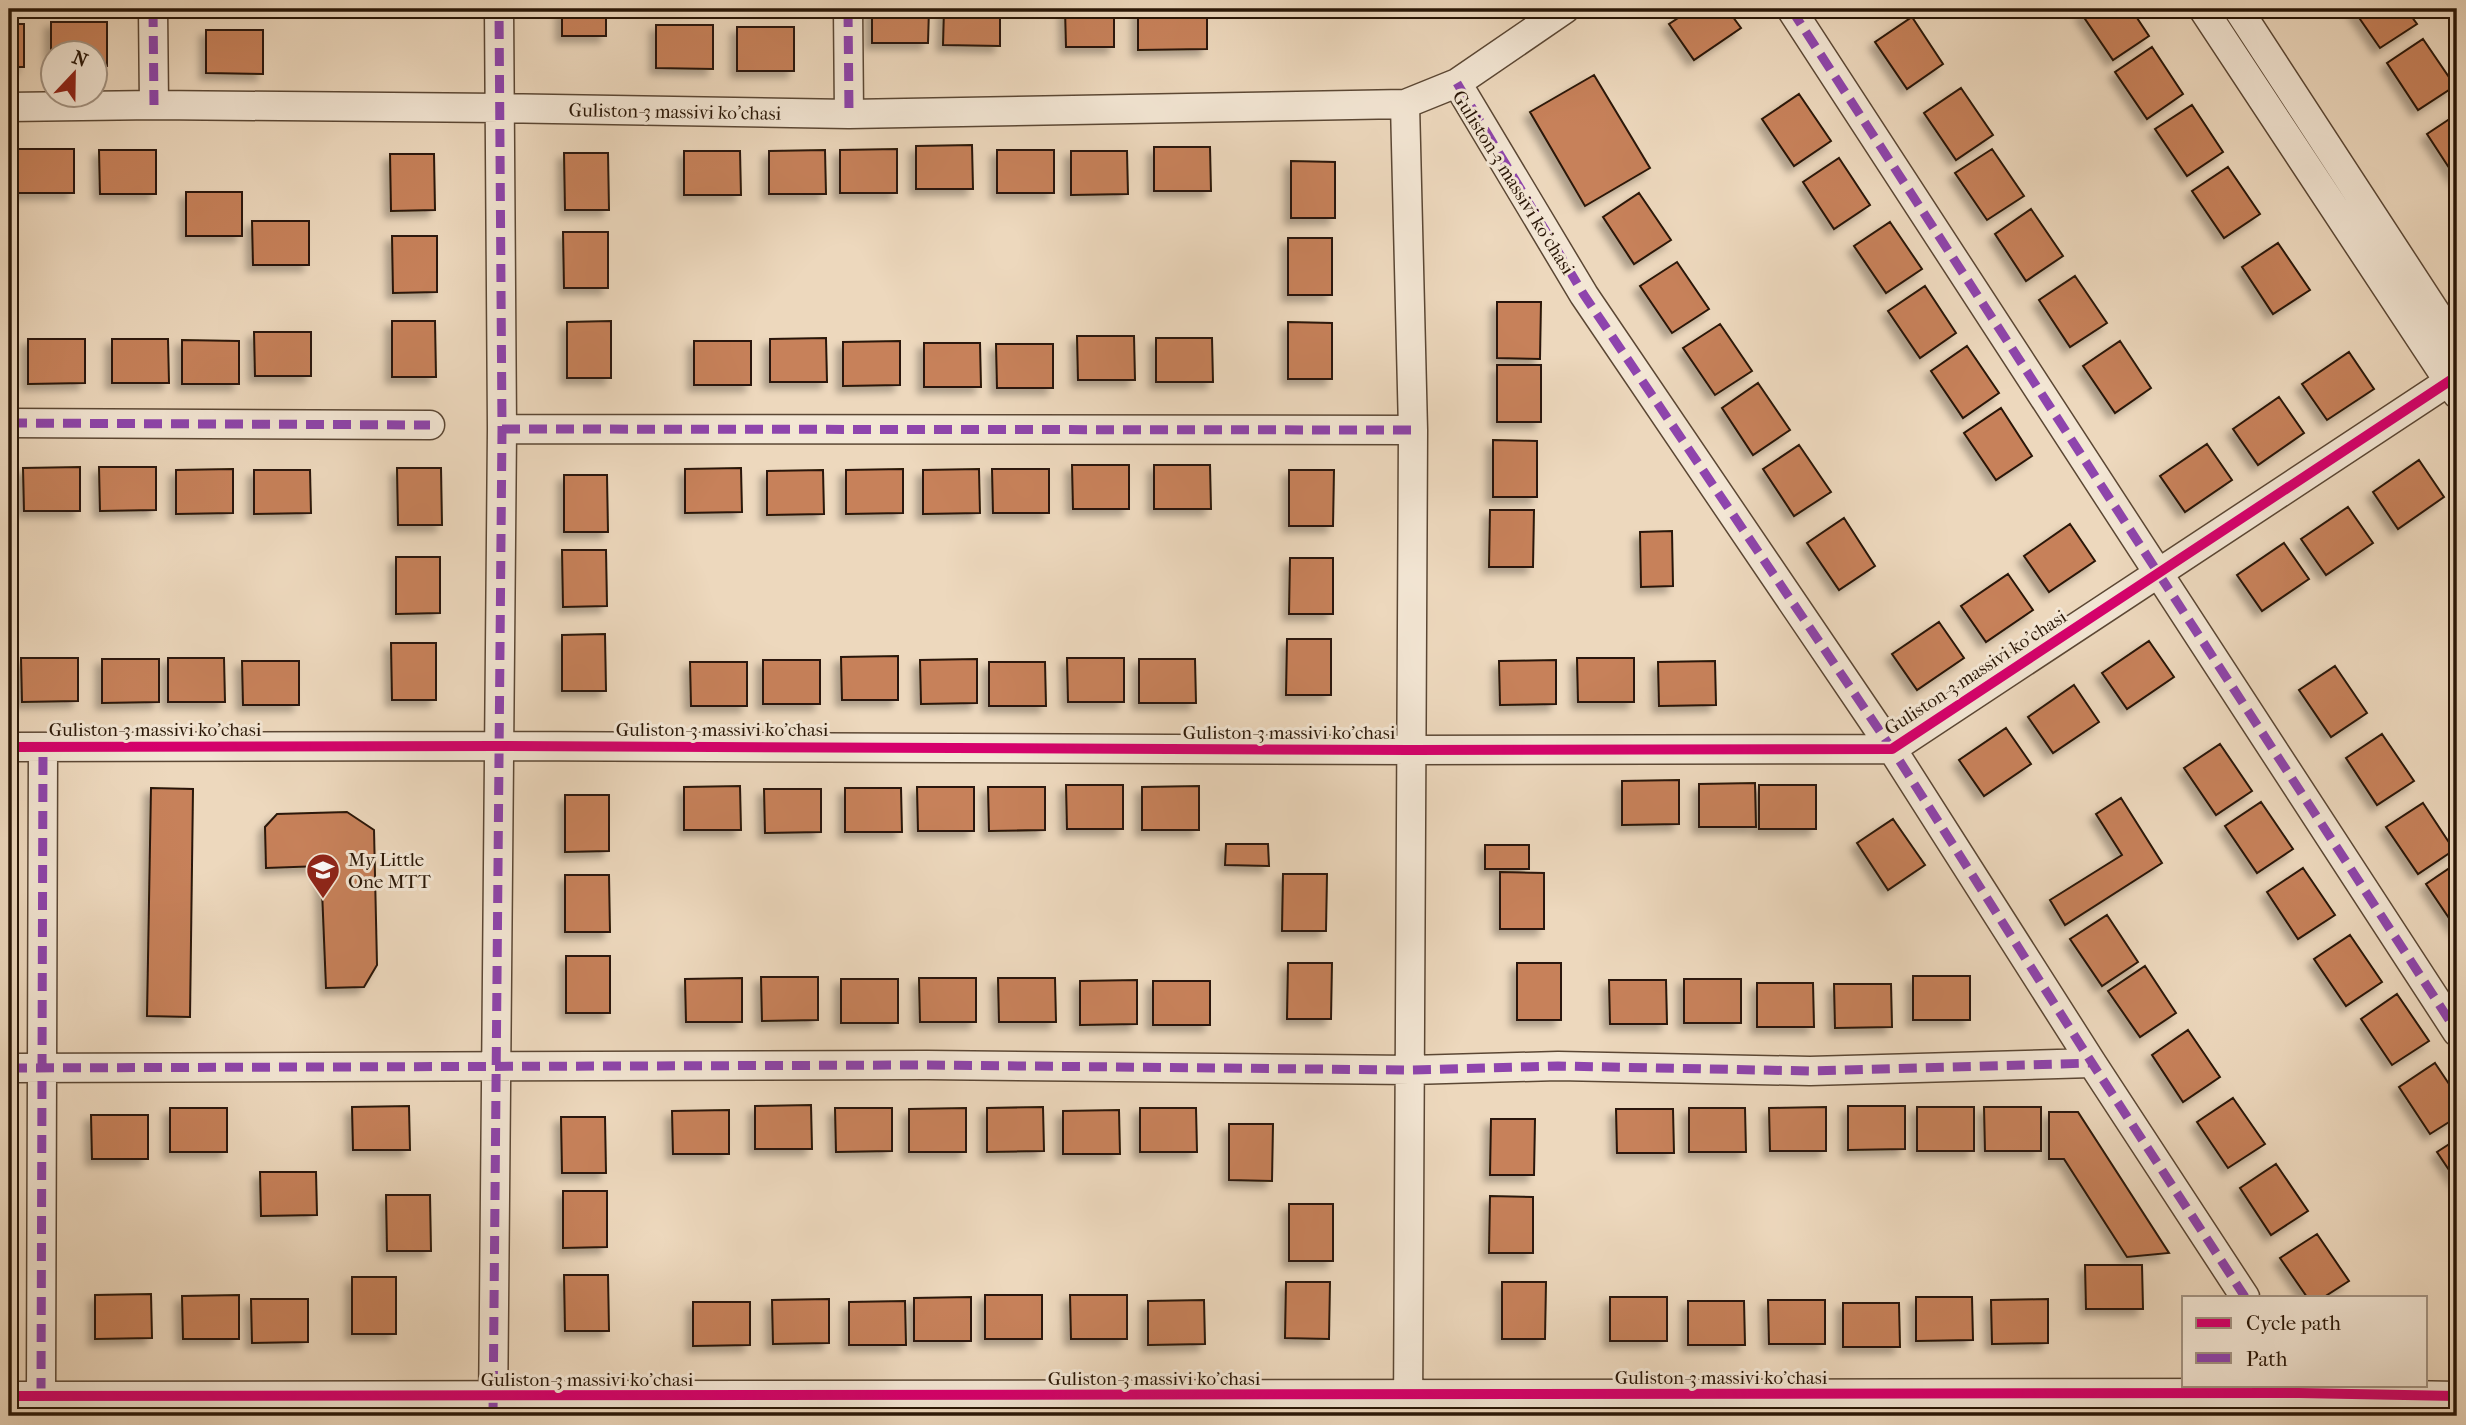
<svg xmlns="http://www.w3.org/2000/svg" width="2466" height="1425" viewBox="0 0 2466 1425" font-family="'IM FELL French Canon',serif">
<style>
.building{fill:#c7815a;stroke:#2a1707;stroke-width:2;filter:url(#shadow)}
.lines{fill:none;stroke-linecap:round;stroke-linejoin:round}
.minor-casing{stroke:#5b4734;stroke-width:31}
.minor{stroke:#f3e6d4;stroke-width:28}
.quiet{stroke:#8e44ad;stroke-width:9;stroke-dasharray:18 9;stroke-linecap:butt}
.cycleway-casing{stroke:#f3e6d4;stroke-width:15}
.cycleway{stroke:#d6006c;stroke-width:10}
.labels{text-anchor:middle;stroke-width:6;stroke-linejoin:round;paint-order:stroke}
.street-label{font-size:19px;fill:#2a1707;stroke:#f3e6d4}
.poi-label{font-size:19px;fill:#2a1707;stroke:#f3e6d4;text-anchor:start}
</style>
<defs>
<filter id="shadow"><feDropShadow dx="-6" dy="6" stdDeviation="3.5" flood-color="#0004"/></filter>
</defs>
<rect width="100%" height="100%" fill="#edd8bd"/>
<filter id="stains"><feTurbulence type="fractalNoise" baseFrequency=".00286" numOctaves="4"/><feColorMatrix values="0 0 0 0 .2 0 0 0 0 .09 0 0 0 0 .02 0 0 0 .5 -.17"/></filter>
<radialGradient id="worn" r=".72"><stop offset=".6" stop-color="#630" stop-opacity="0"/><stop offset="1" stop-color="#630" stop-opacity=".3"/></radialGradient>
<path class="building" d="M 562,9 L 606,9 L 606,36 L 562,36 Z
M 872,9 L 929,9 L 928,43 L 872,43 Z
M 944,9 L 1000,9 L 1000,46 L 943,45 Z
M 1065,9 L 1114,9 L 1114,47 L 1066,47 Z
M 1138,9 L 1207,9 L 1207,49 L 1138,50 Z
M 1692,9 L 1727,9 L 1741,28 L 1694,60 L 1669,24 Z
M 2088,9 L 2131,9 L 2149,36 L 2113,60 L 2081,13 Z
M 2353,9 L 2406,9 L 2417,24 L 2380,48 Z
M 1912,17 L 1943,64 L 1907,89 L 1875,42 Z
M 51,22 L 107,22 L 107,66 L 94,66 L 94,52 L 52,52 L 51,66 Z
M 9,24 L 24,24 L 24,67 L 9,67 Z
M 656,25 L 713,25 L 713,69 L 656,68 Z
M 737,27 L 794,27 L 794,71 L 737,71 Z
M 206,30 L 263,30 L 263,74 L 206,73 Z
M 2423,39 L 2455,86 L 2418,110 L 2387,63 Z
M 2152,47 L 2183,94 L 2147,119 L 2115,72 Z
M 1594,75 L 1650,168 L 1585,206 L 1530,112 Z
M 1961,88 L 1993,135 L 1956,160 L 1924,113 Z
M 1799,94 L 1831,141 L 1794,166 L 1762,119 Z
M 2192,105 L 2223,152 L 2187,176 L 2155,129 Z
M 2457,114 L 2457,180 L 2427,134 Z
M 972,145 L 973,189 L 916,189 L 916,146 Z
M 1154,147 L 1210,147 L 1211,191 L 1154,191 Z
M 18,149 L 74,149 L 74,193 L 18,193 Z
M 897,149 L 897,193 L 840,193 L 840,150 Z
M 1992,149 L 2024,196 L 1987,220 L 1955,173 Z
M 99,150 L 156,150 L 156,194 L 100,194 Z
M 825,150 L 826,194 L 769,194 L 769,151 Z
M 997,150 L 1054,150 L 1054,193 L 997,193 Z
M 684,151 L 740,151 L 741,195 L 684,195 Z
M 1071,151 L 1127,151 L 1128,194 L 1071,195 Z
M 564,153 L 608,153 L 609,210 L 565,210 Z
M 390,154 L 434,154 L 435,210 L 391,211 Z
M 1839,158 L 1870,205 L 1834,229 L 1803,182 Z
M 1291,161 L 1335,162 L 1335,218 L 1291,218 Z
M 2228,167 L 2260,214 L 2224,238 L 2192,191 Z
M 186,192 L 242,192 L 242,236 L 186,236 Z
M 1639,193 L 1671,240 L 1634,264 L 1603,217 Z
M 2031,209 L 2063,256 L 2026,281 L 1995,234 Z
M 252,221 L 309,221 L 309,265 L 253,265 Z
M 1890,222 L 1922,269 L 1886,293 L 1854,246 Z
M 563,232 L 608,232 L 608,288 L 564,288 Z
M 392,236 L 437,236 L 437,292 L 393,293 Z
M 1288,238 L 1332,238 L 1332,295 L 1288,295 Z
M 2278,243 L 2310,290 L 2273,314 L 2242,267 Z
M 1677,262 L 1709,309 L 1672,333 L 1640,286 Z
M 2075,276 L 2107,323 L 2070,347 L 2039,300 Z
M 1925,286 L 1956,333 L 1920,358 L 1888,311 Z
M 1497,302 L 1541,302 L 1540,359 L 1497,358 Z
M 392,321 L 435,321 L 436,377 L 392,377 Z
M 611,321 L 611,378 L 567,378 L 567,322 Z
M 1288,322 L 1332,323 L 1332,379 L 1288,379 Z
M 1720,324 L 1752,371 L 1715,395 L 1683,348 Z
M 254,332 L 311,332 L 311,376 L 255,376 Z
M 1077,336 L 1134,336 L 1135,380 L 1078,380 Z
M 826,338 L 827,382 L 770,382 L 770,339 Z
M 1156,338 L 1212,338 L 1213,382 L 1156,382 Z
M 28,339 L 85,339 L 85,383 L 28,384 Z
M 112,339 L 168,339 L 169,383 L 112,383 Z
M 182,340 L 239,341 L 239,384 L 182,384 Z
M 694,341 L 751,341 L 751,385 L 694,385 Z
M 900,341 L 900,385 L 843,386 L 843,342 Z
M 2120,341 L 2151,388 L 2115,413 L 2083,366 Z
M 924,343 L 980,343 L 981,387 L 924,387 Z
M 996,344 L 1053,344 L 1053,388 L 997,388 Z
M 1967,346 L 1999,393 L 1963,418 L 1931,371 Z
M 2349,352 L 2374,389 L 2327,420 L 2302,384 Z
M 1497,365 L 1541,365 L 1541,422 L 1497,422 Z
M 1758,383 L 1790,430 L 1753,455 L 1722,408 Z
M 2279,397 L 2304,433 L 2258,465 L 2233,429 Z
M 2001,408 L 2032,456 L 1996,480 L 1964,433 Z
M 1493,440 L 1537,441 L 1537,497 L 1493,497 Z
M 2207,444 L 2232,480 L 2185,512 L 2160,476 Z
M 1799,445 L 1831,492 L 1794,516 L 1763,469 Z
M 2419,460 L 2444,497 L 2398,529 L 2373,492 Z
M 1072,465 L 1129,465 L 1129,509 L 1073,509 Z
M 1154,465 L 1210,465 L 1211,509 L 1154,509 Z
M 80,467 L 80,511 L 24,511 L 23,468 Z
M 99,467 L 156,467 L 156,510 L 100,511 Z
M 397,468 L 441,468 L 442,525 L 398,525 Z
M 741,468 L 742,512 L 685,513 L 685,469 Z
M 9,469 L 10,469 L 10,513 L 9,513 Z
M 233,469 L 233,513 L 176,514 L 176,470 Z
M 903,469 L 903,513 L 846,514 L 846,470 Z
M 979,469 L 980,513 L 923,514 L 923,470 Z
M 992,469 L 1049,469 L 1049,513 L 993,513 Z
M 254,470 L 310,470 L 311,513 L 254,514 Z
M 823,470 L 824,514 L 767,515 L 767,471 Z
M 1289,470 L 1334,470 L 1333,526 L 1289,526 Z
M 564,475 L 607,475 L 608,532 L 564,532 Z
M 2348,507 L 2373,543 L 2326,575 L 2301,539 Z
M 1490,510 L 1534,510 L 1533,567 L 1489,567 Z
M 1844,518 L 1875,566 L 1839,590 L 1807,543 Z
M 2070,524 L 2095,561 L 2049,592 L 2024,556 Z
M 1672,531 L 1673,586 L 1641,587 L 1640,532 Z
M 2284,543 L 2309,579 L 2262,611 L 2237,575 Z
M 562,550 L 606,550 L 607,606 L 563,607 Z
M 396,557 L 440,557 L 440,613 L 396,614 Z
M 1290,558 L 1333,558 L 1333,614 L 1289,614 Z
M 2008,574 L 2033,610 L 1986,642 L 1961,606 Z
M 1939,622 L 1964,658 L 1917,690 L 1892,654 Z
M 605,634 L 606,691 L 562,691 L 562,635 Z
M 1287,639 L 1331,639 L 1331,695 L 1286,695 Z
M 2149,641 L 2174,677 L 2127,709 L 2102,673 Z
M 391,643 L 436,643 L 436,700 L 392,700 Z
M 898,656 L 898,700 L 842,700 L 841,657 Z
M 21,658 L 78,658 L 78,701 L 22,702 Z
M 168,658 L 224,658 L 225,702 L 168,702 Z
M 1067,658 L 1124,658 L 1124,702 L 1068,702 Z
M 1577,658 L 1634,658 L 1634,702 L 1578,702 Z
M 102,659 L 159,659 L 159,702 L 102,703 Z
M 977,659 L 977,703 L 921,704 L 920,660 Z
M 1139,659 L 1195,659 L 1196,703 L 1139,703 Z
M 763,660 L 820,660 L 820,704 L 763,704 Z
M 1556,660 L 1556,704 L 1500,705 L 1499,661 Z
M 242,661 L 299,661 L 299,705 L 243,705 Z
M 1715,661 L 1716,705 L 1659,706 L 1658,662 Z
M 690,662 L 747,662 L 747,706 L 691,706 Z
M 989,662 L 1045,662 L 1046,706 L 989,706 Z
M 2335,666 L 2367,713 L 2331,737 L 2299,690 Z
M 2074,685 L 2099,722 L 2053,753 L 2028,717 Z
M 2006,728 L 2031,764 L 1984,796 L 1959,760 Z
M 2382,734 L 2414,781 L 2377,805 L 2346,758 Z
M 2220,744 L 2252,791 L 2216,815 L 2184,768 Z
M 1679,780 L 1679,824 L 1622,825 L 1622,781 Z
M 1755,783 L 1756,827 L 1699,827 L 1699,784 Z
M 1066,785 L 1123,785 L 1123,829 L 1067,829 Z
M 1759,785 L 1816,785 L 1816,829 L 1759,829 Z
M 740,786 L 741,830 L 684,830 L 684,787 Z
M 1199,786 L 1199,830 L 1142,830 L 1142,787 Z
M 917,787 L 974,787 L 974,831 L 918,831 Z
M 988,787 L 1045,787 L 1045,830 L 989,831 Z
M 9,788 L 12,788 L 12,832 L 9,832 Z
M 151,788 L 193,789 L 190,1017 L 147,1016 Z
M 845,788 L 901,788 L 902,832 L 845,832 Z
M 764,789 L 821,789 L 821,832 L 765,833 Z
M 565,795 L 609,795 L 609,851 L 565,852 Z
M 2121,798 L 2162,863 L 2065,925 L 2050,900 L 2122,855 L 2096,814 Z
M 2261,802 L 2293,849 L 2257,873 L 2225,826 Z
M 2423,803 L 2454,850 L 2418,874 L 2386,827 Z
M 347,812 L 374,830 L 377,965 L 364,987 L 326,988 L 321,866 L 266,868 L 265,827 L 277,814 Z
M 1893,819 L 1925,865 L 1888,890 L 1857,843 Z
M 1226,844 L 1268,844 L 1269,866 L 1225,865 Z
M 1485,845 L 1529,845 L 1529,869 L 1485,869 Z
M 2457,863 L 2457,930 L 2426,884 Z
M 2303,868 L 2335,915 L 2298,939 L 2267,892 Z
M 1500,872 L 1544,873 L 1544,929 L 1500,929 Z
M 1283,874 L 1327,874 L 1326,931 L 1282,931 Z
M 565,875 L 609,875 L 610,932 L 565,932 Z
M 2107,915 L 2138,962 L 2102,986 L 2070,939 Z
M 2350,935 L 2382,982 L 2346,1006 L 2314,959 Z
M 566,956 L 610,956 L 610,1013 L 566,1013 Z
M 1288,963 L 1332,963 L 1331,1019 L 1287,1019 Z
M 1517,963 L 1561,963 L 1561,1020 L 1517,1020 Z
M 2145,966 L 2176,1013 L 2140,1037 L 2108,991 Z
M 9,975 L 14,975 L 15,1019 L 9,1019 Z
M 1913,976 L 1970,976 L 1970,1020 L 1913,1020 Z
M 761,977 L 818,977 L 818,1020 L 762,1021 Z
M 742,978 L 742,1022 L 686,1022 L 685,979 Z
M 919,978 L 976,978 L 976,1022 L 920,1022 Z
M 998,978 L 1055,978 L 1056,1022 L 999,1022 Z
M 841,979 L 898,979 L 898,1023 L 841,1023 Z
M 1684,979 L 1741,979 L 1741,1023 L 1684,1023 Z
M 1137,980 L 1137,1024 L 1080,1025 L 1080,981 Z
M 1609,980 L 1666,980 L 1667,1024 L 1610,1024 Z
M 1153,981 L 1210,981 L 1210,1025 L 1153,1025 Z
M 1757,983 L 1813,983 L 1814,1027 L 1757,1027 Z
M 1834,984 L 1891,984 L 1892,1027 L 1835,1028 Z
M 2397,994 L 2429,1041 L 2392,1065 L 2361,1019 Z
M 2188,1030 L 2220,1077 L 2183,1102 L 2152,1055 Z
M 2435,1063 L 2457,1096 L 2457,1117 L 2430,1134 L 2399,1087 Z
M 2233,1098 L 2265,1144 L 2228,1168 L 2197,1122 Z
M 811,1105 L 812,1149 L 755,1149 L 755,1106 Z
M 409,1106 L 410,1150 L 353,1150 L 352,1107 Z
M 1848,1106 L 1905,1106 L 1905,1149 L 1848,1150 Z
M 1043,1107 L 1044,1151 L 987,1152 L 987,1108 Z
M 1826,1107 L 1826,1151 L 1770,1151 L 1769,1108 Z
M 1917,1107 L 1974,1107 L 1974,1151 L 1917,1151 Z
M 1984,1107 L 2041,1107 L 2041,1151 L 1985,1151 Z
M 170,1108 L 227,1108 L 227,1152 L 170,1152 Z
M 835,1108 L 892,1108 L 892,1151 L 836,1152 Z
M 966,1108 L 966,1152 L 909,1152 L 909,1109 Z
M 1140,1108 L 1196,1108 L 1197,1152 L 1140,1152 Z
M 1689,1108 L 1745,1108 L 1746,1152 L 1689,1152 Z
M 1616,1109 L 1673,1109 L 1674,1153 L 1617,1153 Z
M 729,1110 L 729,1154 L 673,1154 L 672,1111 Z
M 1119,1110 L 1120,1154 L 1063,1154 L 1063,1111 Z
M 2049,1112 L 2078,1112 L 2169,1253 L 2127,1257 L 2064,1159 L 2049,1159 Z
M 91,1115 L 148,1115 L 148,1159 L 92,1159 Z
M 561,1117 L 605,1117 L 606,1173 L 562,1173 Z
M 1491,1119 L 1535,1119 L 1534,1175 L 1490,1175 Z
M 1229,1124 L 1273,1124 L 1272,1181 L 1229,1180 Z
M 2457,1139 L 2457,1182 L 2437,1152 Z
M 2276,1164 L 2308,1211 L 2271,1235 L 2240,1188 Z
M 260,1172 L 316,1172 L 317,1215 L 261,1216 Z
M 563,1191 L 607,1191 L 607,1247 L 563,1248 Z
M 386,1195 L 430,1195 L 431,1251 L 387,1251 Z
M 1490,1196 L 1533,1197 L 1533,1253 L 1489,1253 Z
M 1289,1204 L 1333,1204 L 1333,1261 L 1289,1261 Z
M 2317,1234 L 2349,1281 L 2324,1297 L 2307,1297 L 2280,1258 Z
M 2085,1265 L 2142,1265 L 2143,1309 L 2086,1309 Z
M 564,1275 L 608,1275 L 609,1331 L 565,1331 Z
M 352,1277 L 396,1277 L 396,1334 L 352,1334 Z
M 1286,1282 L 1330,1282 L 1329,1339 L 1285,1338 Z
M 1502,1282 L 1546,1282 L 1545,1339 L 1502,1339 Z
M 151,1294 L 152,1338 L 95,1339 L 95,1295 Z
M 239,1295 L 239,1339 L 183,1339 L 182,1296 Z
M 985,1295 L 1042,1295 L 1042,1339 L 985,1339 Z
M 1070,1295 L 1127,1295 L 1127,1339 L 1071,1339 Z
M 971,1297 L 971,1341 L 914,1341 L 914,1298 Z
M 1610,1297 L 1667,1297 L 1667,1341 L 1610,1341 Z
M 1916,1297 L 1972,1297 L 1973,1340 L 1916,1341 Z
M 251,1299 L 308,1299 L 308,1342 L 252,1343 Z
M 829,1299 L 829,1343 L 773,1344 L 772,1300 Z
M 2048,1299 L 2048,1343 L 1992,1344 L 1991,1300 Z
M 1204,1300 L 1205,1344 L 1148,1345 L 1148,1301 Z
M 1768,1300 L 1825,1300 L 1825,1344 L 1769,1344 Z
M 905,1301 L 906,1345 L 849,1345 L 849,1302 Z
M 1688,1301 L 1744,1301 L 1745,1345 L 1688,1345 Z
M 693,1302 L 750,1302 L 750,1345 L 693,1346 Z
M 1843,1303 L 1899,1303 L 1900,1347 L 1843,1347 Z"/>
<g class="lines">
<g class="minor-casing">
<path id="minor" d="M 153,9 L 154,105
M 848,9 L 849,114
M 1791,9 L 2457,1032
M 2203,9 L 2457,394
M 2238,9 L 2457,345
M 1457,83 L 1584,295 L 1892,749 L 2092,1063 L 2245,1297
M 1405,104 L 1413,430 L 1408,1416
M 9,107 L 154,105 L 500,108 L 849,114 L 1405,104 L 1457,83 L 1565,9
M 9,423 L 430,425
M 502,429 L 1413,430
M 9,747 L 499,746 L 1411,750 L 1892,749 L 2457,376
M 9,1068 L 927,1065 L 1410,1070 L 1558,1066 L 1810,1071 L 2092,1063
M 9,1396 L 2299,1393 L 2457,1396
M 41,1396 L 43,747
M 493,1416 L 502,429 L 499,9"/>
</g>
<use href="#minor" class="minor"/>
<path class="quiet" d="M 153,9 L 154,105
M 848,9 L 849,114
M 1791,9 L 2457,1032
M 1457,83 L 1584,295 L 1892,749 L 2092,1063 L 2245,1297
M 9,423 L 430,425
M 502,429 L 1413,430
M 9,1068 L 927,1065 L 1410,1070 L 1558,1066 L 1810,1071 L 2092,1063
M 41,1396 L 43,747
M 493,1416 L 502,429 L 499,9"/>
<g class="cycleway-casing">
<path id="cycleway" d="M 9,747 L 499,746 L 1411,750 L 1892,749 L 2457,376
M 9,1396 L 2299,1393 L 2457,1396"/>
</g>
<use href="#cycleway" class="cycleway"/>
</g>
<defs>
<g id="school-pin" transform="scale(1.75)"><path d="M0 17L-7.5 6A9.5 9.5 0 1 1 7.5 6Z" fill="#8f2418" stroke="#f3e6d4"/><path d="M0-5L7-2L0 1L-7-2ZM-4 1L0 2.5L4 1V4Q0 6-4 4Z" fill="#fff"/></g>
</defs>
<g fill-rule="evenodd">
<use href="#school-pin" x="323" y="870"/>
</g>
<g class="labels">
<g class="street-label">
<text transform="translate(675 111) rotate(1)" y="7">Guliston-3 massivi ko'chasi</text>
<text transform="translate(1514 182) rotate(58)" y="7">Guliston-3 massivi ko'chasi</text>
<text transform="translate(1975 672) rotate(-33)" y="7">Guliston-3 massivi ko'chasi</text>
<text x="155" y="736">Guliston-3 massivi ko'chasi</text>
<text x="722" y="736">Guliston-3 massivi ko'chasi</text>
<text x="1289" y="739">Guliston-3 massivi ko'chasi</text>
<text x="1721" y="1384">Guliston-3 massivi ko'chasi</text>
<text x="1154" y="1385">Guliston-3 massivi ko'chasi</text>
<text x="587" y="1386">Guliston-3 massivi ko'chasi</text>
</g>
<g class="poi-label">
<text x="348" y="866">My Little<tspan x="348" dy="22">One MTT</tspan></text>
</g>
</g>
<rect width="2466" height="1425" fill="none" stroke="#edd8bd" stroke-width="35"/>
<rect x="10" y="10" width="2445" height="1404" fill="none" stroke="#2a1707" stroke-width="3.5"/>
<rect x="18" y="18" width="2431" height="1390" fill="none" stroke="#2a1707" stroke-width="2"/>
<rect x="2182" y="1296" width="245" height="91" fill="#f3e6d4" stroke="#a39382" stroke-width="2"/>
<rect x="2196" y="1318" width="35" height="10" fill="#d6006c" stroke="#a39382" stroke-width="2"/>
<text x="2246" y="1330" font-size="21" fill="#2a1707">Cycle path</text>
<rect x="2196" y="1353" width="35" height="10" fill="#8e44ad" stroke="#a39382" stroke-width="2"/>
<text x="2246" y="1366" font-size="21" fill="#2a1707">Path</text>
<g transform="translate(74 74) rotate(22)"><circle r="33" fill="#f3e6d4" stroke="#a39382" stroke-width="2"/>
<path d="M0-5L12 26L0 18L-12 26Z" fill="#8f2418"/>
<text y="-10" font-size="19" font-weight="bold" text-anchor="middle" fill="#2a1707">N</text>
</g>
<rect width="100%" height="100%" filter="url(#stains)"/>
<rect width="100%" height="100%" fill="url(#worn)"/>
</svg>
